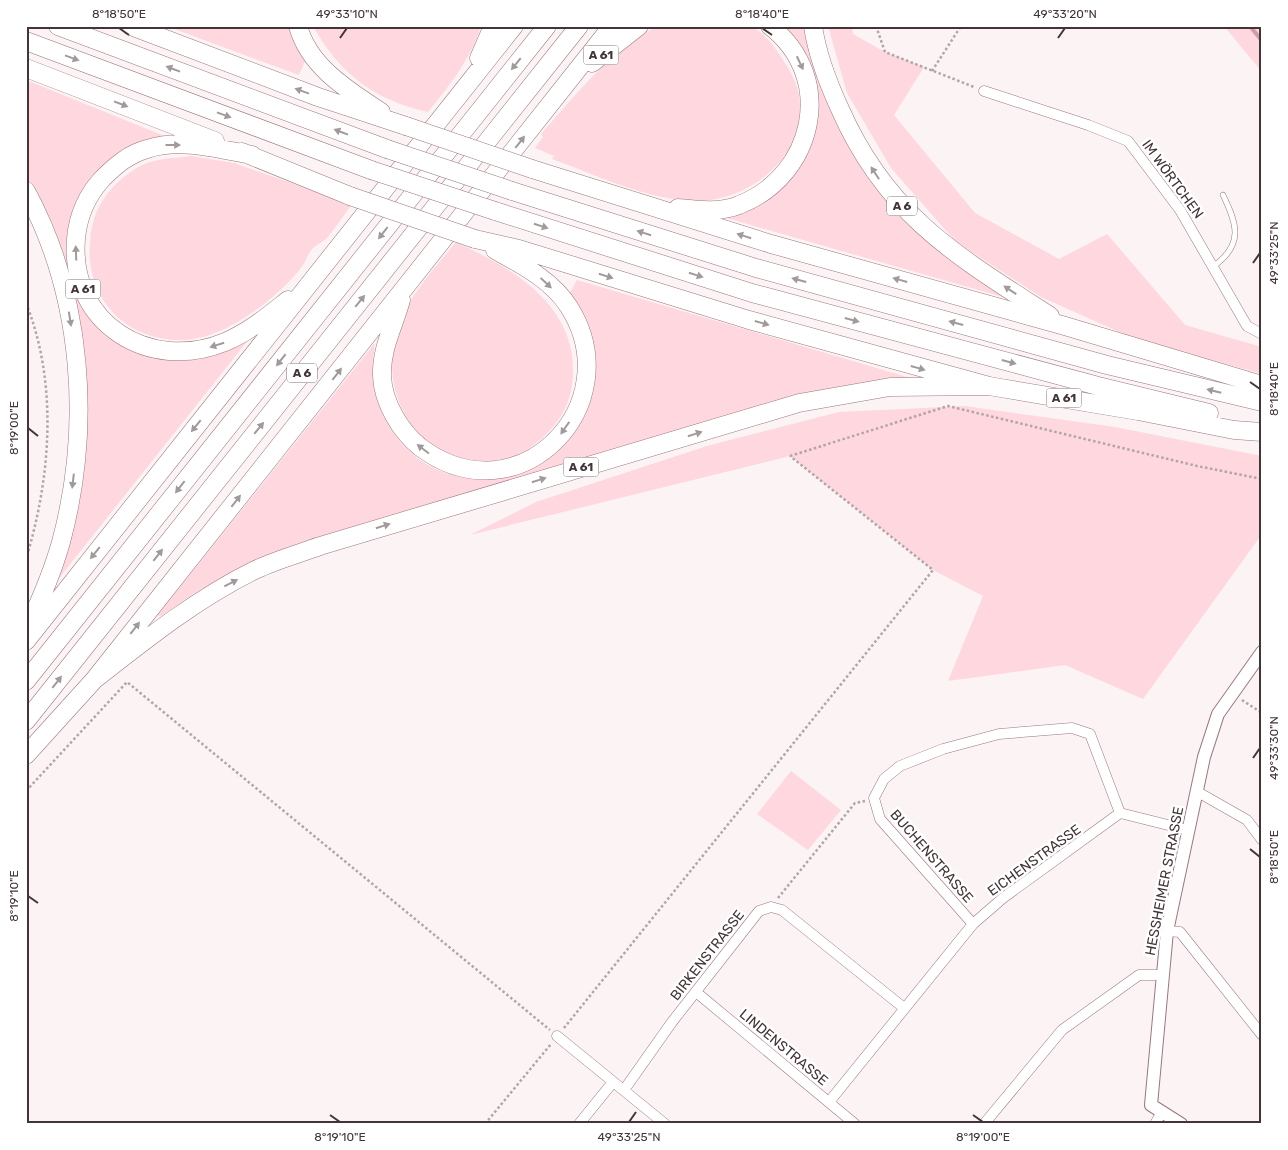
<svg xmlns="http://www.w3.org/2000/svg" width="1288" height="1150" viewBox="0 0 1288 1150" font-family="Rubik,sans-serif">
<style>
.green{fill:#ffd7df}
.lines{fill:none;stroke-linecap:round;stroke-linejoin:round}
.stream{stroke:#d09da7;stroke-width:4}
.service-casing{stroke:#9a787f;stroke-width:6}
.minor-casing{stroke:#9a787f;stroke-width:11}
.tertiary-casing{stroke:#9a787f;stroke-width:14}
.motorway-casing{stroke:#9a787f;stroke-width:19}
.path{stroke:#b0a5a7;stroke-width:2.5;stroke-dasharray:2.5 2.5;stroke-linecap:butt}
.service{stroke:#fff;stroke-width:5}
.minor{stroke:#fff;stroke-width:10}
.tertiary{stroke:#fff;stroke-width:12}
.motorway{stroke:#fff;stroke-width:18}
.motorway-bridge-casing{stroke:#9a787f;stroke-width:19;stroke-linecap:butt}
.motorway-bridge{stroke:#fff;stroke-width:18}
.oneway{fill:#a19a9b}
.ticks{fill:none;stroke:#433437;stroke-width:2}
.labels{text-anchor:middle;stroke-width:5;stroke-linejoin:round;paint-order:stroke}
.shield{fill:#fff;stroke:#7b7173;stroke-width:1}
.shield-label{font-size:12px;font-weight:bold;fill:#433437}
.street-label{font-size:14px;fill:#433437;stroke:#fff}
.neatline{fill:none;stroke:#433437;stroke-width:2}
.ticks-label{font-size:12px;text-anchor:middle;fill:#433437}
</style>
<rect width="100%" height="100%" fill="#fbf3f4"/>
<path class="green" d="M 175,26 L 289,26 L 295,43 L 306,59 L 299,75 L 177,30 Z
M 313,26 L 481,26 C 471,59 449,86 428,112 C 374,100 339,73 313,26 Z
M 658,26 C 681,26 704,26 726,26 C 733,26 742,25 749,26 C 763,30 774,46 781,57 C 791,71 800,88 800,106 C 801,153 761,190 716,199 C 666,209 599,176 552,159 L 554,156 L 535,148 L 543,137 L 541,134 C 576,95 611,49 658,26 Z
M 782,26 L 806,26 L 863,168 L 1010,299 L 719,216 L 741,211 L 813,135 Z
M 828,26 L 852,26 L 853,34 L 885,52 L 924,67 L 894,115 L 975,213 L 1059,259 L 1107,234 L 1185,325 L 1262,347 L 1262,374 L 1135,339 L 1041,297 L 956,242 L 891,168 L 847,93 Z
M 1224,26 L 1262,26 L 1262,72 Z
M 26,80 L 167,137 L 144,143 L 68,232 C 64,311 119,372 201,357 C 218,354 237,342 253,334 L 48,592 L 83,409 L 30,188 L 26,181 Z
M 191,156 L 234,163 L 352,204 C 344,215 336,227 327,238 C 322,243 314,245 310,252 C 307,256 306,261 303,265 C 293,280 265,305 250,314 C 231,327 207,339 184,340 C 126,342 85,298 90,242 C 91,218 101,198 118,182 C 127,174 139,165 150,162 C 163,158 178,158 191,156 Z
M 456,242 C 510,267 574,303 573,371 C 573,390 568,408 556,423 C 544,439 521,458 500,460 C 423,470 376,400 397,330 C 408,296 435,268 456,242 Z
M 577,280 L 914,379 L 865,385 L 242,569 L 199,590 L 161,616 L 157,616 L 375,343 C 374,353 372,364 373,374 C 373,391 380,409 388,424 C 441,518 585,484 593,377 C 595,346 587,320 568,296 Z
M 965,406 L 1115,427 L 1262,456 L 1262,534 L 1143,699 L 1065,665 L 948,681 L 983,596 L 933,570 L 790,456 L 470,535 L 536,502 L 707,446 L 839,412 Z
M 791,771 L 841,810 L 808,850 L 757,814 Z"/>
<g class="lines">
<path class="stream" d="M 1250,26 L 1262,41"/>
<g class="service-casing">
<path id="service" d="M 1214,266 C 1244,244 1237,224 1223,195"/>
</g>
<g class="minor-casing">
<path id="minor" d="M 984,91 L 1088,125 L 1128,141 L 1180,210 L 1247,326 L 1262,334
M 1196,791 L 1247,820 L 1262,840
M 973,924 L 880,819 L 874,798 L 884,779 L 900,766 L 943,749 L 999,734 L 1072,728 L 1090,734 L 1120,813
M 1167,931 L 1180,932 L 1262,1035
M 696,992 L 855,1124
M 557,1036 L 665,1124
M 624,1090 L 672,1022 L 759,911 L 771,907 L 782,910 L 904,1008
M 829,1102 L 973,924 L 1003,898 L 1120,813 L 1188,830
M 579,1124 L 613,1082
M 984,1124 L 1062,1030 L 1139,975 L 1162,975
M 1155,1124 L 1162,1112"/>
</g>
<g class="tertiary-casing">
<path id="tertiary" d="M 1181,1124 L 1151,1105 L 1167,931 L 1204,757 L 1218,714 L 1262,652"/>
</g>
<g class="motorway-casing">
<path id="motorway" d="M 58,26 L 387,149
M 131,26 L 318,97 L 406,126
M 298,26 C 309,67 348,90 381,112
M 813,26 C 817,54 828,83 840,109 C 887,216 957,256 1050,316
M 26,41 L 371,170
M 479,58 L 493,26
M 592,63 L 639,26
M 26,68 L 215,141
M 242,152 L 350,196
M 252,155 C 218,149 181,138 147,149 C 129,154 116,165 103,178 C 87,195 78,216 76,239 C 69,324 150,373 225,342 C 249,332 269,315 288,300
M 532,169 L 771,244 L 1065,326 L 1262,385
M 26,191 C 83,296 92,427 61,542 C 53,571 41,599 28,627
M 512,191 L 756,268 L 1107,365 L 1262,402
M 678,208 C 697,210 720,213 739,205 C 814,176 837,78 770,26
M 495,211 L 752,293 L 1098,386 L 1209,413
M 475,239 L 519,249 L 749,320 L 989,386 L 1138,411 L 1234,430 L 1262,432
M 401,300 C 394,326 381,348 382,376 C 383,402 400,431 420,447 C 518,521 631,405 569,307 C 552,280 522,265 495,250
M 26,641 L 514,26
M 94,680 C 145,640 196,599 255,570 C 276,560 298,554 320,546 L 799,403 L 890,387 L 989,386
M 26,681 L 547,26
M 26,721 L 579,26
M 26,755 L 94,680 L 612,26"/>
</g>
<path class="path" d="M 876,26 L 885,52 L 974,87
M 932,71 L 961,26
M 26,303 C 58,383 51,477 26,559
M 790,456 L 948,406 L 1197,466 L 1262,479
M 1242,700 L 1262,713
M 26,791 L 127,682 L 550,1030
M 778,898 L 855,803 L 865,801
M 564,1028 L 933,570 L 790,456
M 485,1124 L 551,1044"/>
<use href="#service" class="service"/>
<use href="#minor" class="minor"/>
<use href="#tertiary" class="tertiary"/>
<use href="#motorway" class="motorway"/>
<g class="motorway-bridge-casing">
<path id="motorway-bridge" d="M 406,126 L 532,169
M 387,149 L 512,191
M 371,170 L 495,211
M 350,196 L 475,239"/>
</g>
<use href="#motorway-bridge" class="motorway-bridge"/>
</g>
<defs><path id="oneway-solid" d="M-6-.8H1V-3.2L6.5 0L1 3.2V.8H-6Z" transform="scale(1.25)"/></defs>
<g class="oneway">
<use href="#oneway-solid" transform="translate(72 58) rotate(20)"/>
<use href="#oneway-solid" transform="translate(800 63) rotate(65)"/>
<use href="#oneway-solid" transform="translate(516 64) rotate(129)"/>
<use href="#oneway-solid" transform="translate(173 69) rotate(-159)"/>
<use href="#oneway-solid" transform="translate(302 91) rotate(-160)"/>
<use href="#oneway-solid" transform="translate(121 104) rotate(21)"/>
<use href="#oneway-solid" transform="translate(224 115) rotate(20)"/>
<use href="#oneway-solid" transform="translate(341 132) rotate(-159)"/>
<use href="#oneway-solid" transform="translate(520 142) rotate(-52)"/>
<use href="#oneway-solid" transform="translate(173 145)"/>
<use href="#oneway-solid" transform="translate(875 173) rotate(-123)"/>
<use href="#oneway-solid" transform="translate(541 226) rotate(18)"/>
<use href="#oneway-solid" transform="translate(383 233) rotate(128)"/>
<use href="#oneway-solid" transform="translate(644 233) rotate(-162)"/>
<use href="#oneway-solid" transform="translate(744 236) rotate(-163)"/>
<use href="#oneway-solid" transform="translate(76 253) rotate(-92)"/>
<use href="#oneway-solid" transform="translate(696 275) rotate(18)"/>
<use href="#oneway-solid" transform="translate(606 276) rotate(17)"/>
<use href="#oneway-solid" transform="translate(799 280) rotate(-165)"/>
<use href="#oneway-solid" transform="translate(900 280) rotate(-164)"/>
<use href="#oneway-solid" transform="translate(546 283) rotate(43)"/>
<use href="#oneway-solid" transform="translate(1010 290) rotate(-147)"/>
<use href="#oneway-solid" transform="translate(360 301) rotate(-51)"/>
<use href="#oneway-solid" transform="translate(70 319) rotate(81)"/>
<use href="#oneway-solid" transform="translate(852 320) rotate(15)"/>
<use href="#oneway-solid" transform="translate(762 323) rotate(16)"/>
<use href="#oneway-solid" transform="translate(956 323) rotate(-165)"/>
<use href="#oneway-solid" transform="translate(217 345) rotate(162)"/>
<use href="#oneway-solid" transform="translate(281 360) rotate(128)"/>
<use href="#oneway-solid" transform="translate(1009 362) rotate(15)"/>
<use href="#oneway-solid" transform="translate(918 368) rotate(16)"/>
<use href="#oneway-solid" transform="translate(337 374) rotate(-52)"/>
<use href="#oneway-solid" transform="translate(1214 391) rotate(-166)"/>
<use href="#oneway-solid" transform="translate(196 426) rotate(129)"/>
<use href="#oneway-solid" transform="translate(259 428) rotate(-51)"/>
<use href="#oneway-solid" transform="translate(565 428) rotate(125)"/>
<use href="#oneway-solid" transform="translate(695 434) rotate(-17)"/>
<use href="#oneway-solid" transform="translate(423 449) rotate(-143)"/>
<use href="#oneway-solid" transform="translate(539 480) rotate(-17)"/>
<use href="#oneway-solid" transform="translate(73 481) rotate(97)"/>
<use href="#oneway-solid" transform="translate(180 487) rotate(128)"/>
<use href="#oneway-solid" transform="translate(236 501) rotate(-52)"/>
<use href="#oneway-solid" transform="translate(383 526) rotate(-17)"/>
<use href="#oneway-solid" transform="translate(95 553) rotate(129)"/>
<use href="#oneway-solid" transform="translate(158 555) rotate(-52)"/>
<use href="#oneway-solid" transform="translate(231 583) rotate(-27)"/>
<use href="#oneway-solid" transform="translate(135 628) rotate(-52)"/>
<use href="#oneway-solid" transform="translate(57 682) rotate(-52)"/>
</g>
<path class="ticks" d="M 119,28 L 129,35M 762,28 L 772,35M 340,38 L 347,28M 1058,38 L 1065,28M 1253,263 L 1260,253M 1250,382 L 1260,389M 28,428 L 38,436M 1253,758 L 1260,748M 1250,849 L 1260,857M 28,896 L 38,903M 330,1115 L 340,1122M 973,1115 L 983,1122M 629,1122 L 636,1112"/>
<g class="labels">
<g class="shield">
<rect x="583.5" y="45.5" width="35" height="19" rx="4"/>
<rect x="887" y="196.5" width="30" height="19" rx="4"/>
<rect x="65.5" y="279.5" width="35" height="19" rx="4"/>
<rect x="287" y="363.5" width="30" height="19" rx="4"/>
<rect x="1046.5" y="388.5" width="35" height="19" rx="4"/>
<rect x="563.5" y="457.5" width="35" height="19" rx="4"/>
</g>
<g class="shield-label">
<text x="601" y="59">A 61</text>
<text x="902" y="210">A 6</text>
<text x="83" y="293">A 61</text>
<text x="302" y="377">A 6</text>
<text x="1064" y="402">A 61</text>
<text x="581" y="471">A 61</text>
</g>
<g class="street-label">
<text transform="translate(1173 179) rotate(54)" y="5">IM WÖRTCHEN</text>
<text transform="translate(932 856) rotate(49)" y="5">BUCHENSTRASSE</text>
<text transform="translate(1034 860) rotate(-36)" y="5">EICHENSTRASSE</text>
<text transform="translate(1164 881) rotate(-79)" y="5">HESSHEIMER STRASSE</text>
<text transform="translate(707 955) rotate(-52)" y="5">BIRKENSTRASSE</text>
<text transform="translate(784 1047) rotate(40)" y="5">LINDENSTRASSE</text>
</g>
</g>
<rect width="1288" height="1150" fill="none" stroke="#ffffff" stroke-width="55"/>
<rect x="28" y="28" width="1232" height="1094" class="neatline"/>
<g class="ticks-label">
<text x="119" y="18">8°18'50"E</text>
<text x="347" y="18">49°33'10"N</text>
<text x="762" y="18">8°18'40"E</text>
<text x="1065" y="18">49°33'20"N</text>
<text transform="translate(1274 253) rotate(-90)" y="4">49°33'25"N</text>
<text transform="translate(1274 389) rotate(-90)" y="4">8°18'40"E</text>
<text transform="translate(14 428) rotate(-90)" y="4">8°19'00"E</text>
<text transform="translate(1274 748) rotate(-90)" y="4">49°33'30"N</text>
<text transform="translate(1274 857) rotate(-90)" y="4">8°18'50"E</text>
<text transform="translate(14 896) rotate(-90)" y="4">8°19'10"E</text>
<text x="340" y="1141">8°19'10"E</text>
<text x="629" y="1141">49°33'25"N</text>
<text x="983" y="1141">8°19'00"E</text>
</g>
</svg>
